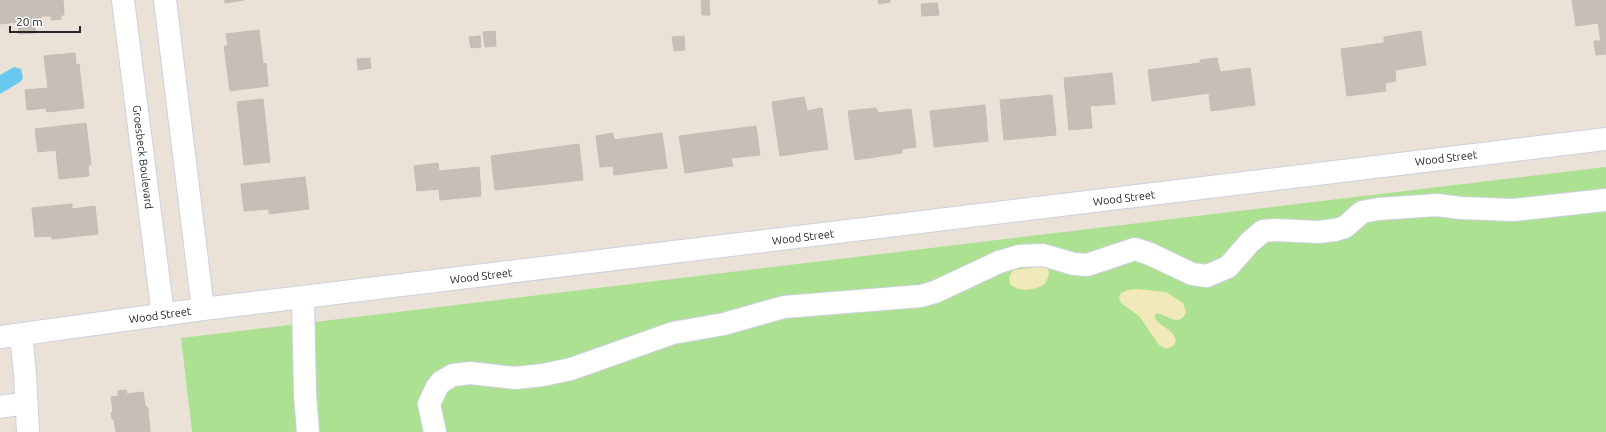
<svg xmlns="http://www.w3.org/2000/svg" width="1606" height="432" viewBox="0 0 1606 432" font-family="Ubuntu,sans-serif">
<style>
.green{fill:#ace192}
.sand{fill:#f0e9b9}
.water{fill:#68c8ee}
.building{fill:#c5bfb7;stroke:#c4beb1}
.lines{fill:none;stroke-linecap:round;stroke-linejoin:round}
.minor-casing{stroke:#cdd0e0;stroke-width:24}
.minor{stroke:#fff;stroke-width:22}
.labels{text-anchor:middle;stroke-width:4;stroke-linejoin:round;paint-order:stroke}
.street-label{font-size:11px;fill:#262626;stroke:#fff}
</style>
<rect width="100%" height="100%" fill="#eae2d7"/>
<path class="green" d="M 1606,167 L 1606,432 L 192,432 L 181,338 Z"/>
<path class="sand" d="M 1038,267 L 1044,267 L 1048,269 L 1049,275 L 1045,284 C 1036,290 1019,293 1010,284 L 1009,277 L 1013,270 Z
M 1138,289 L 1166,292 L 1183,303 L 1186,312 C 1180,328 1167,315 1157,313 L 1154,316 C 1159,328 1173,327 1176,341 L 1173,346 L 1166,349 L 1159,345 L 1139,316 L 1121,303 L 1119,298 L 1121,293 L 1128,290 Z"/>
<path class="water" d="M 14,67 L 21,69 L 23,78 L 20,82 L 0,94 L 0,75 Z"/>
<path class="building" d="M 0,0 L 63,0 L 64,15 L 61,15 L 61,19 L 51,20 L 51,16 L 41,16 L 41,20 L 34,21 L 36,33 L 19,34 L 18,22 L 0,24 Z
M 225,0 L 244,0 L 225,3 Z
M 709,0 L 710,15 L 702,15 L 701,1 Z
M 878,0 L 890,0 L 890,2 L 879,4 Z
M 1572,0 L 1606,0 L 1606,54 L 1596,55 L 1594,41 L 1601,41 L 1598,23 L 1576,26 Z
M 937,3 L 939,15 L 922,16 L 921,4 Z
M 259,30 L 263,64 L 266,63 L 268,86 L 230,91 L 224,46 L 228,46 L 226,34 Z
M 495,31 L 496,46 L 485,47 L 483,32 Z
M 1421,31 L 1426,65 L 1395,70 L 1396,81 L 1385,83 L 1386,91 L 1347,96 L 1341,49 L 1384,43 L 1384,37 Z
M 480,36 L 481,47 L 471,48 L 469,37 Z
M 684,36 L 685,50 L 674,51 L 672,37 Z
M 75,53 L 76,65 L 79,64 L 84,108 L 47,112 L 46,108 L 27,110 L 25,90 L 48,88 L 44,56 Z
M 370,58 L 371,68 L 358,70 L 357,59 Z
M 1217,58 L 1220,72 L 1250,68 L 1255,105 L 1211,111 L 1209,93 L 1152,101 L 1148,70 L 1200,63 L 1200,60 Z
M 1112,73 L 1115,104 L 1090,106 L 1092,128 L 1069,130 L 1064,78 Z
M 1052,95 L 1056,135 L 1004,140 L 1000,100 Z
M 804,97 L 807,111 L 822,108 L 828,149 L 780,156 L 772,102 Z
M 263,99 L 270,162 L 244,165 L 237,102 Z
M 985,105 L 988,141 L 934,147 L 930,111 Z
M 876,108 L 878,113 L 911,109 L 916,147 L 902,149 L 902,153 L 855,160 L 848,111 Z
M 86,123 L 91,165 L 88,165 L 89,176 L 59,179 L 56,150 L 38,152 L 35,129 Z
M 756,126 L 760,155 L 731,158 L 733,166 L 685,173 L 679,136 Z
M 613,133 L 614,140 L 662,133 L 667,168 L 614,175 L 613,166 L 600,167 L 596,136 Z
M 579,144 L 583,180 L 495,190 L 491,156 Z
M 438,163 L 439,171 L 479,167 L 481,196 L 440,200 L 439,189 L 417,191 L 414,166 Z
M 305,177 L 309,209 L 269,214 L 269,209 L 244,211 L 241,184 Z
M 72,204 L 72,209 L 95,206 L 98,234 L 52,239 L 51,236 L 35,237 L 32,208 Z
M 126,390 L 127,394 L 143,392 L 145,405 L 148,408 L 150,432 L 116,432 L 114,420 L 112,419 L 111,413 L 113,411 L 111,397 L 118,396 L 118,391 Z"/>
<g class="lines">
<g class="minor-casing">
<path id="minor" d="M 123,0 L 163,315
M 165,0 L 203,309
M 303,298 L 305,394 L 308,432
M 21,334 L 25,374 L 28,432
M 0,337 L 203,309 L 1606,139
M 0,407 L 26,403
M 435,432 L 429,404 L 437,387 L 441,382 L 453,375 L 470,373 L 515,378 L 543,375 L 571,369 L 673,333 L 724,324 L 784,307 L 921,296 L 935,292 L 999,262 L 1019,256 L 1043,255 L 1074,264 L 1087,265 L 1135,249 L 1150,254 L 1192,274 L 1207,276 L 1228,267 L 1250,242 L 1263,231 L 1276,230 L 1318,232 L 1335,230 L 1345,227 L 1362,212 L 1378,209 L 1437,205 L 1461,208 L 1513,210 L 1606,200"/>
</g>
<use href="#minor" class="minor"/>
</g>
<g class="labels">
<g class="street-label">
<text transform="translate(143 157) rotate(83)" y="4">Groesbeck Boulevard</text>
<text transform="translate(1446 158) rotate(-7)" y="4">Wood Street</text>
<text transform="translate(1124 198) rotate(-7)" y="4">Wood Street</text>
<text transform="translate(803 237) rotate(-7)" y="4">Wood Street</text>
<text transform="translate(481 276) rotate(-7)" y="4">Wood Street</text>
<text transform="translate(160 315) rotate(-8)" y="4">Wood Street</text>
</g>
</g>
<path d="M10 26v6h70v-6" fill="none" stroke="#262626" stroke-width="2"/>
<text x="16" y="26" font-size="12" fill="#262626" stroke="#ffffff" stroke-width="3" paint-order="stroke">20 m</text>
</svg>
